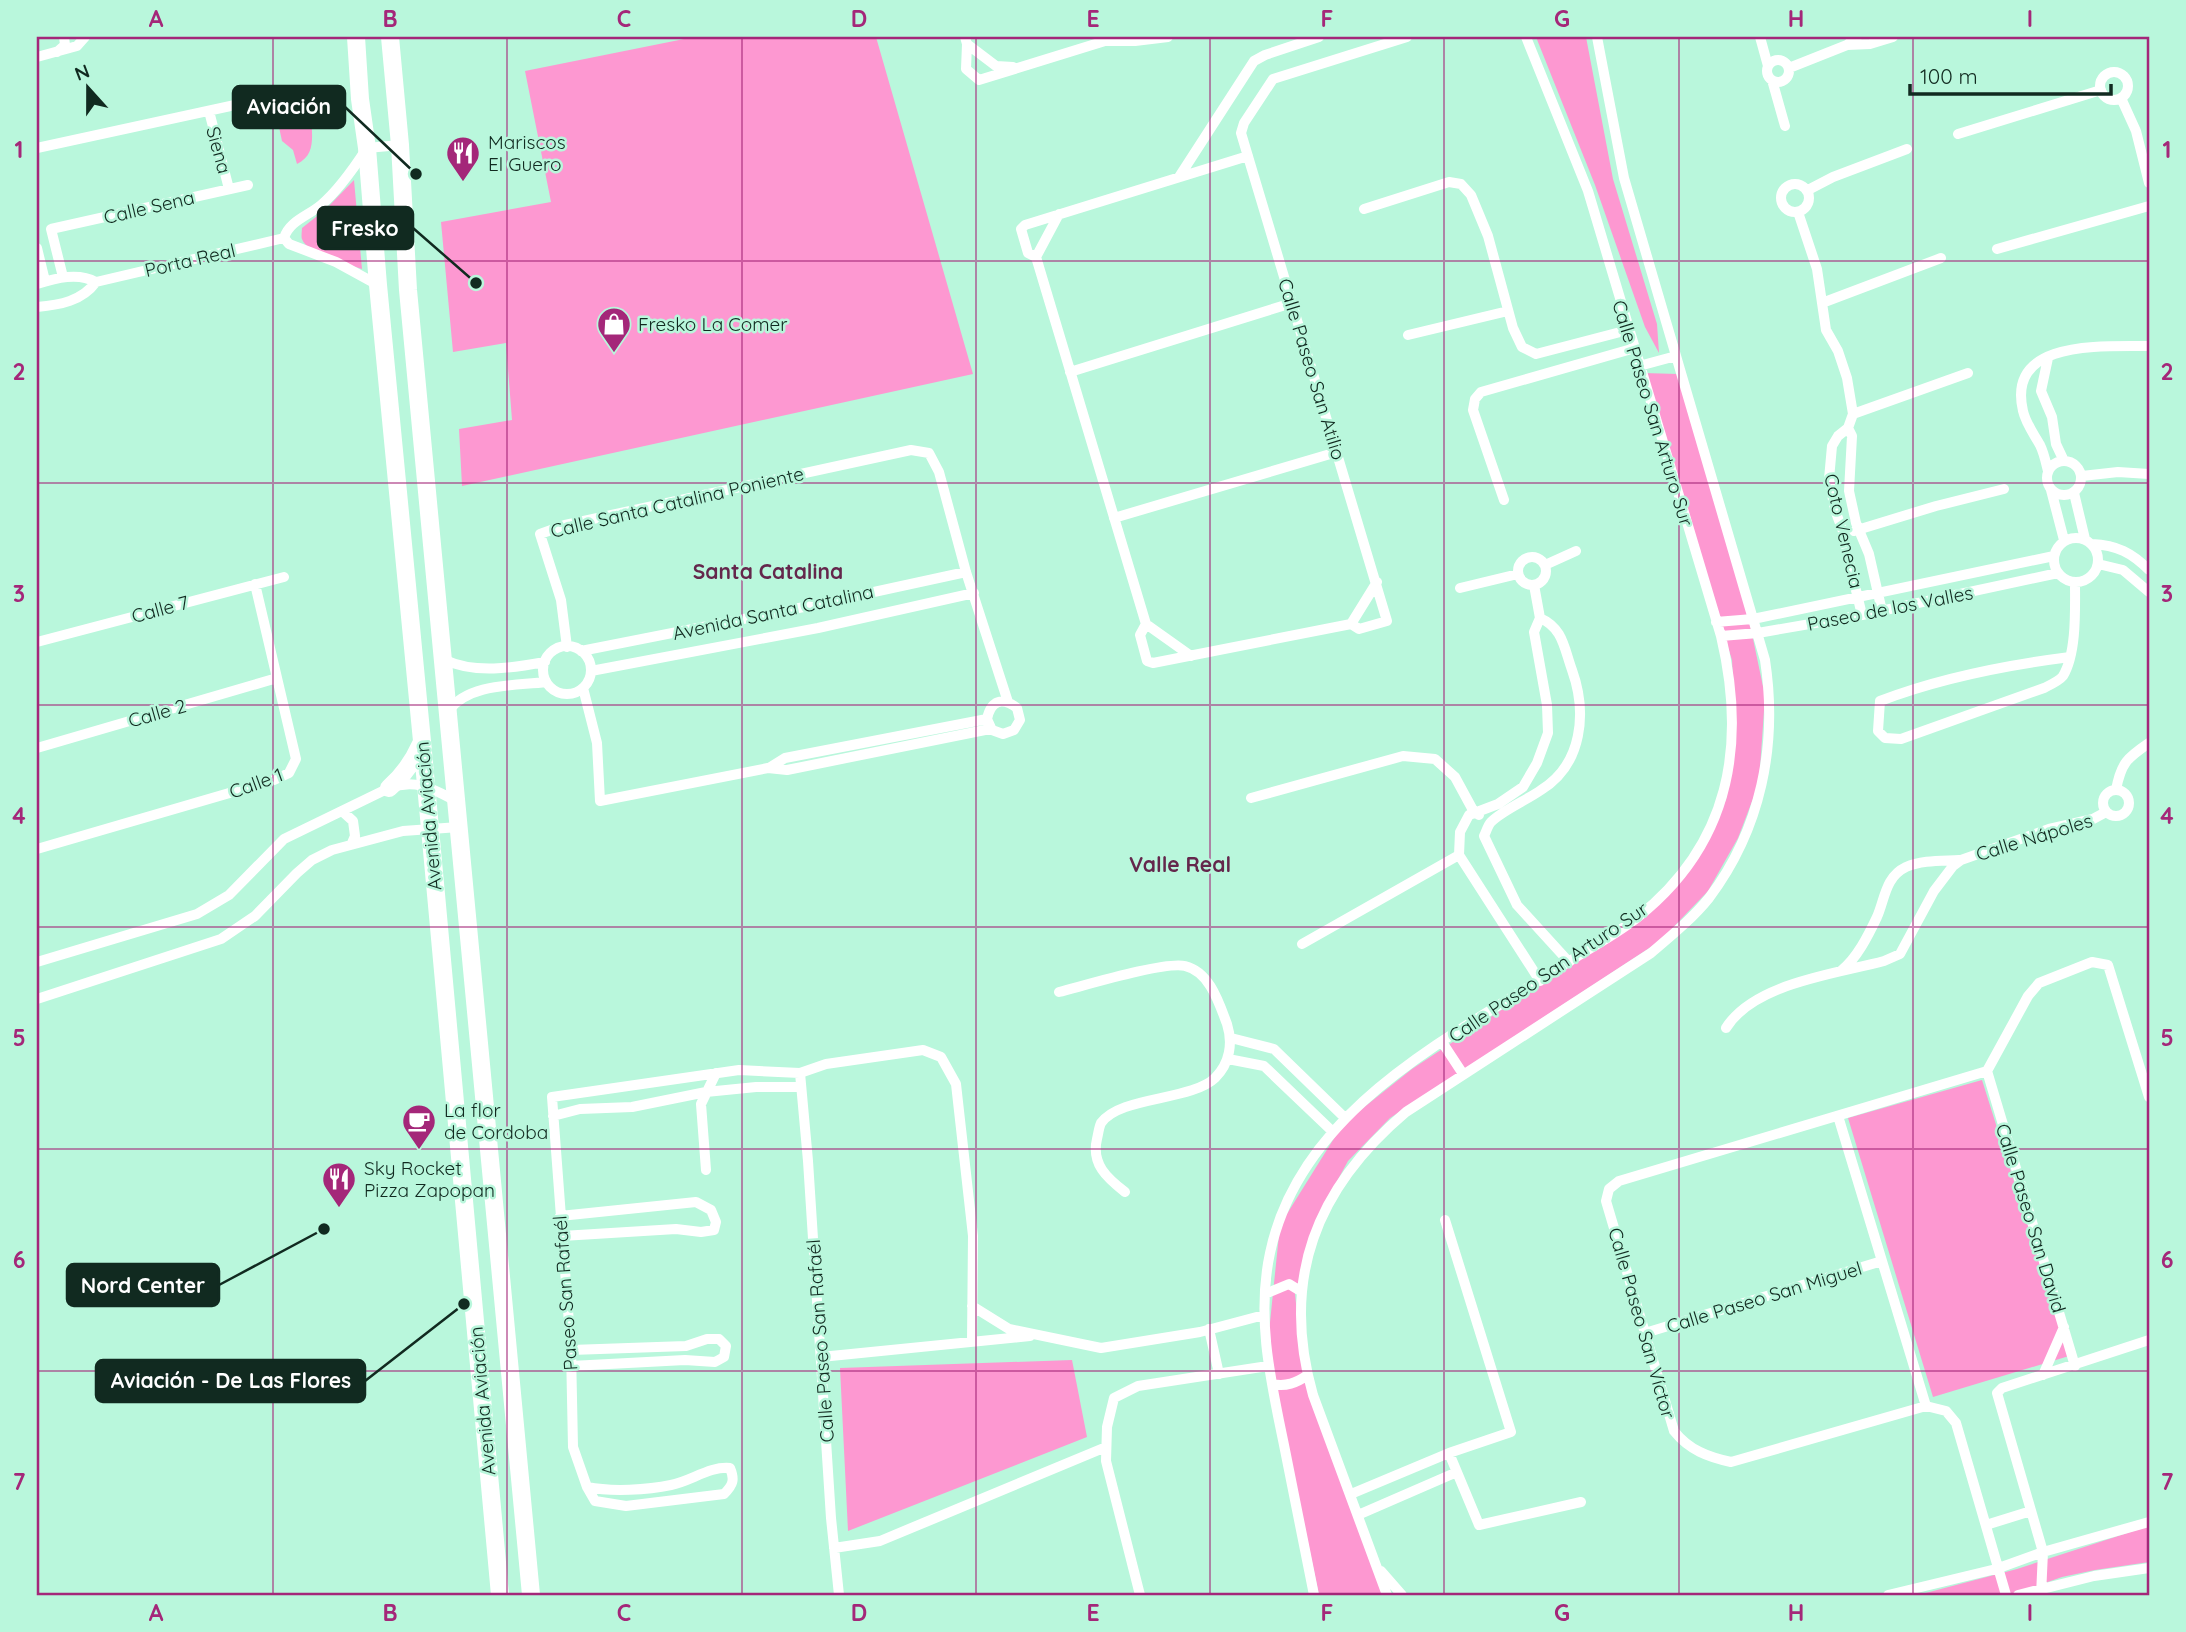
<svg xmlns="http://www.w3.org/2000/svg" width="2186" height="1632" viewBox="0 0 2186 1632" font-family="Quicksand,sans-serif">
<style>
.green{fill:#fd98d1}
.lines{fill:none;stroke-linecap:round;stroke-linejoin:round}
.street{stroke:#fff;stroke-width:10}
.primary{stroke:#fff;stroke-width:18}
.grid{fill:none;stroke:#a42779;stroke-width:2;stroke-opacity:0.55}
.labels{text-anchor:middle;stroke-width:5;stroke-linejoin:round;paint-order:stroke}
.poi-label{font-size:19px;fill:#112a20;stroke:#b9f7dc;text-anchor:start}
.street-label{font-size:19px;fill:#112a20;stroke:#b9f7dc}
.neighbourhood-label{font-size:21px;font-weight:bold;fill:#64274c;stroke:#b9f7dc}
.leader{fill:none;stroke:#112a20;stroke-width:2.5}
.callout-dot{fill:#112a20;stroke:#b9f7dc;stroke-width:2.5}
.callout{fill:#112a20;stroke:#112a20;stroke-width:2.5}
.callout-label{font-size:21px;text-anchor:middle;font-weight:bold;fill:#fff}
.neatline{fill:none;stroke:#a42779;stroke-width:2.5}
.grid-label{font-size:23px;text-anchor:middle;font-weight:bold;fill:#a42779}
</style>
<rect width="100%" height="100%" fill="#b9f7dc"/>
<path class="green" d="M 694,37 L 876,37 L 973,374 L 462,486 L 459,429 L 512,420 L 506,343 L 453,352 L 441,222 L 551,202 L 525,71 Z
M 1536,37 L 1586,37 L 1613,179 L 1657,324 L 1659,353 L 1645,327 L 1595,185 Z
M 323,89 C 319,94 313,100 312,108 C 309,128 320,153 297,164 L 293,150 L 282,141 L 274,104 Z
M 354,180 L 362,269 C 347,264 307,254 302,239 C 301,237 302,230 302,228 L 326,209 Z
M 1643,373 L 1678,374 L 1748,615 L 1765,696 L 1759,783 L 1738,838 L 1708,891 L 1660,941 L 1390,1118 L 1348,1161 L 1318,1216 L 1295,1294 L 1303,1370 L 1390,1595 L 1319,1595 L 1273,1374 L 1269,1332 L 1280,1225 L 1343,1124 L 1412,1069 L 1627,927 L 1672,889 L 1726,800 L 1736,737 L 1732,660 Z
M 1982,1080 L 2069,1356 L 1933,1397 L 1848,1118 Z
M 1072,1360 L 1087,1437 L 848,1531 L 840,1368 Z
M 2149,1526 L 2149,1562 L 2095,1570 L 2062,1577 L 2010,1595 L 1918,1595 L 2017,1569 Z"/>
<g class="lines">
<path class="street" d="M 965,37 L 967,44 L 966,69 L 979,80 L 1105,41 L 1135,41 L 1168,37
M 1760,37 L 1768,66
M 967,44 L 996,66 L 1013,67
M 1847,45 L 1870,44 L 1893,37
M 57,52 L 65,45 L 64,37
M 37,57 L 77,46 L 85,37
M1767 71a11 11 0 1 1 22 0a11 11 0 1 1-22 0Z
M 1789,68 L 1847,45 L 1857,37
M2100 86a14 14 0 1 1 28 0a14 14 0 1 1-28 0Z
M 1772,80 L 1785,126
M 2121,98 L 2136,131 L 2149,183
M 209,111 L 229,189
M 1958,134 L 2101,90
M 37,148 L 235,105
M 1248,156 L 1025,225 L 1021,229 L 1028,253 L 1036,257 L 1146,624 L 1140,635 L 1147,661 L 1153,663 L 1351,624 L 1359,629 L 1387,621 L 1241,133 L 1244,123 L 1273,79 L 1407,37
M 1179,177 L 1254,61 L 1265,55 L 1319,37
M1781 198a14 14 0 1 1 28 0a14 14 0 1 1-28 0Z
M 1808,190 L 1833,177 L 1907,149
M 1364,209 L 1449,182 L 1461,184 L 1471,195 L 1488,236 L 1513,328 L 1522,347 L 1536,354 L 1628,330
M 1798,212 L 1817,269 L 1826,330 L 1838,351 L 1847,378 L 1853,414 L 1848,428 L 1838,436 L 1832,446 L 1829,479 L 1835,510 L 1844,534 L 1847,553 L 1862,615
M 284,238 C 289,221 308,216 321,205 C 339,190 354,168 367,148 L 400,145
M 284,238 L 289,244 L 336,262 L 378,285
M 37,248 L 45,281
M 1997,249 L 2149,206
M 1036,257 L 1059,214
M 63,277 L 51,229 L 248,185
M 37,284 C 56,278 78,272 96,282
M 1822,303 L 1941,258
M 37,307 C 60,305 82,301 96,282 L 284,238
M 1408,335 L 1508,311
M 2048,358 L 2041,391 L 2052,417 L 2056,444 L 2064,461
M 1639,366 L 1676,356
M 1070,372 L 1292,303
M 1853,414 L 1968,373
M 1848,428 L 1852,436 L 1849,491 L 1856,523 L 1869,554 L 1882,611
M2047 478a17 17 0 1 1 34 0a17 17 0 1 1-34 0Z
M 2048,471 C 2046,463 2044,453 2040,445 C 2034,434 2026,424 2023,411 C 2006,338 2105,347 2149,346
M 2082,476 L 2118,472 L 2149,474
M 2051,490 L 2064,540
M 2074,493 L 2085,539
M 1504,500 L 1473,410 L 1475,399 L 1481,392 L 1635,348
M 1114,518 L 1337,452
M 1854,531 L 1936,506 L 2004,489
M2054 560a22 22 0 1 1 44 0a22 22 0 1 1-44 0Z
M 2092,544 C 2117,545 2132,553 2149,570
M1518 571a14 14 0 1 1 28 0a14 14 0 1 1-28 0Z
M 2098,564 L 2123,570 L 2149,592
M 1545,565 L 1576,551
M 1534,585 L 1540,618 L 1534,632 L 1547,705 L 1548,733 L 1537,763 L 1523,787 L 1498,804 L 1469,815 L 1460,832 L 1459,855 L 1540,981
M 1460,588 L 1518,574
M 1540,618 C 1563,628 1564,648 1572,670 C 1587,712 1583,764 1541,790 C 1527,800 1503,810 1491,822 C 1488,825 1486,832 1484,836 L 1517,905 L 1569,962
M 1716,622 L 1753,619 L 2054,556
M 1146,624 L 1191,656
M 1351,624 L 1377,582
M 1721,636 L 1758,633 L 1862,615 L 2058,573
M 37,642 L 284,577
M543 670a24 24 0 1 1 48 0a24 24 0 1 1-48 0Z
M 567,647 L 561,600 L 540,534 L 565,525 L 911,450 L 929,453 L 939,472 L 966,572 L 1008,702
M 581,651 L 814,605 L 966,572
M 2070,657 C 2007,665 1940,678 1880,701 L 1878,731 L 1885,738 L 1901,739 L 2044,688 C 2050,685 2059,681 2063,676 C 2077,653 2075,608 2075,582
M 445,660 C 475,674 512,668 545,662
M 591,671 L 818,628 L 974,593
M 583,688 L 597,743 L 600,801 L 768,768 L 787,770 L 985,730 L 992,730 L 1003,734 L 1014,730 L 1020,720 L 1017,708 C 1002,697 991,700 987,719 L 992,730
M 449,710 C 470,683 514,686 546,682
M 37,748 L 277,678
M 769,768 L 785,758 L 987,719
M2103 803a13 13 0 1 1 26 0a13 13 0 1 1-26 0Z
M 2116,790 C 2121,763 2127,758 2149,743
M 1251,798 L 1403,756 L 1435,759 L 1455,777 L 1474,812 L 1479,815
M 342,811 L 353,821 L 355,836 L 352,843
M 37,849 L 274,780 L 289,773 L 296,759 L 255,584
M 1302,944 L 1459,855
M 37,962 L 197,914 L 229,895 L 284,839 L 389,788 C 416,778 433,789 456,801
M 1841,971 C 1857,958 1868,936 1877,917 C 1885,899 1885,877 1906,867 C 1922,860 1942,861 1959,860
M 1059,992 C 1083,986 1165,961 1185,966 C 1210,972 1219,1003 1227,1024 C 1233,1043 1230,1063 1215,1078 C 1191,1101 1120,1096 1101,1123 C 1099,1127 1098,1135 1097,1139 C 1091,1164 1107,1178 1125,1192
M 37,999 L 221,939 L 255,916 L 297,873 L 312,860 L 332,850 L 403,831 L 459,827
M 1726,1028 C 1754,983 1836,974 1884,961 L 1900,954 L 1934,891 L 1953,866 L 1961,860 L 2049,829 L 2093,819 L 2106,812
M 1231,1038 L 1274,1049 L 1344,1117
M 1442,1042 L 1463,1074
M 1228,1059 L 1264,1066 L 1332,1131
M 1987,1071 L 2075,1366
M 800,1073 L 808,1161 L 831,1518 L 839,1595
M 553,1116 L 580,1109 L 632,1107 L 706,1092 L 756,1087 L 800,1087
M 1838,1116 L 1926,1406
M 706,1170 L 701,1104 L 716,1073
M 560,1216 L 696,1202 L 711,1210 L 716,1222 L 714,1230 L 701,1232 L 676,1229 L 562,1236
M 1265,1294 L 1289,1284 L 1302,1292
M 972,1306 L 1009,1329 L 1101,1348 L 1200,1332 L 1264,1315
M 1209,1329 L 1219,1374
M 1645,1333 L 1882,1261
M 571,1350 L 686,1346 L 707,1339 L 719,1339 L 726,1346 L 724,1357 L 715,1362 L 685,1360 L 571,1366
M 821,1357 L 1030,1336
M 2043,1375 L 2064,1327
M 1272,1384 C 1286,1387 1296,1383 1308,1375
M 1449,1453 L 1479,1525 L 1581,1502
M 587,1487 C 611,1492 648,1490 671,1485 C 691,1481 710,1466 730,1468 C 735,1480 733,1485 724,1494 L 626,1506 L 595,1501 L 587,1487 L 573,1447 L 571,1350 L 552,1097 L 739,1070 L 800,1073 L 826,1064 L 923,1050 L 941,1057 L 956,1084 L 973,1236 L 972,1342
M 1351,1494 L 1449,1453 L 1511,1432 L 1445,1220
M 1358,1515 L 1457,1472
M 1986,1525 L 2031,1511
M 834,1548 L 880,1541 L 1106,1447
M 1381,1571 L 1402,1595
M 1140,1595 L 1106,1461 L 1107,1427 L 1114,1398 L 1138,1386 L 1268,1366
M 1314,1595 C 1304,1545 1294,1495 1284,1445 C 1271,1382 1256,1318 1270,1253 C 1301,1105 1458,1034 1573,959 C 1595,945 1618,933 1638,917 C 1730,844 1747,746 1721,636 L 1588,191 L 1526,37
M 1387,1595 L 1313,1395 C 1280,1279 1316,1188 1406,1112 L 1651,953 C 1671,936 1692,919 1709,898 C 1761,829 1778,745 1765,660 L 1624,178 L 1597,37
M 1888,1595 L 1996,1569 L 2043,1552 L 2149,1522
M 2006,1595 L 1956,1423 L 1946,1411 L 1926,1406 L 1731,1462 C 1708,1457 1689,1450 1674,1431 L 1606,1201 L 1609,1189 L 1619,1181 L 1987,1071 L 2028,996 L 2039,983 L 2092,962 L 2108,965 L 2149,1097
M 2018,1595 L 2094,1576 L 2149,1568
M 2041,1595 L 2043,1552 L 1997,1393 L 2002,1388 L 2149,1340"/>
<path class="primary" d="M 356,37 L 360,99 L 367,148 L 378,285 L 422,741 L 500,1595
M 390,37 L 400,145 L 408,290 L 531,1595
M 389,788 C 404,775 413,762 421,744"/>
</g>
<path class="grid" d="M 273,37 L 273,1595M 507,37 L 507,1595M 742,37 L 742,1595M 976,37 L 976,1595M 1210,37 L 1210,1595M 1444,37 L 1444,1595M 1679,37 L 1679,1595M 1913,37 L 1913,1595M 37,261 L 2149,261M 37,483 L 2149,483M 37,705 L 2149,705M 37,927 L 2149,927M 37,1149 L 2149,1149M 37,1371 L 2149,1371"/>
<defs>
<g id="restaurant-pin" transform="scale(1.75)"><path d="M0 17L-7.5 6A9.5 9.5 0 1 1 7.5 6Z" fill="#a42779" stroke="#b9f7dc"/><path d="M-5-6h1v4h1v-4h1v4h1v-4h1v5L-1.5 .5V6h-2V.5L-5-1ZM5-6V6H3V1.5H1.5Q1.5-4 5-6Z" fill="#fff"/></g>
<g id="shop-pin" transform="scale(1.75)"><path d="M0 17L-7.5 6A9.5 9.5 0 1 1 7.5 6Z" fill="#a42779" stroke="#b9f7dc"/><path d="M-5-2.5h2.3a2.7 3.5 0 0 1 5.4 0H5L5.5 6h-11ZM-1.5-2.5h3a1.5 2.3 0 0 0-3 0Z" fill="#fff"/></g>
<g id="cafe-pin" transform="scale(1.75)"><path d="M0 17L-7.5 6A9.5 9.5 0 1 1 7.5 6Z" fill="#a42779" stroke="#b9f7dc"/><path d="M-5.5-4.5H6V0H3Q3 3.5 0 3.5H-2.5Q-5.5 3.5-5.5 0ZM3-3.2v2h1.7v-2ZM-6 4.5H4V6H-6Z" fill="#fff"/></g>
</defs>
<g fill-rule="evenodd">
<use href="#restaurant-pin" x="463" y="153"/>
<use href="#shop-pin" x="614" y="324"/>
<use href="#cafe-pin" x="419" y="1121"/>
<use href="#restaurant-pin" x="339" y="1179"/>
</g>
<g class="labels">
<g class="poi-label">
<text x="488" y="149">Mariscos<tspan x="488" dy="22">El Guero</tspan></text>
<text x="638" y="331">Fresko La Comer</text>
<text x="444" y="1117">La flor<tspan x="444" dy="22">de Cordoba</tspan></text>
<text x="364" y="1175">Sky Rocket<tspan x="364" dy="22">Pizza Zapopan</tspan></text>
</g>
<g class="street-label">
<text transform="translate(219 150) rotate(75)" y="7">Siena</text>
<text transform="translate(149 207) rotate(-13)" y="7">Calle Sena</text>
<text transform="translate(190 260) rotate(-13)" y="7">Porta Real</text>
<text transform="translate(1312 369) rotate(73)" y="7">Calle Paseo San Atilio</text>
<text transform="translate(1653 413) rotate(73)" y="7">Calle Paseo San Arturo Sur</text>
<text transform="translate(677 502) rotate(-13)" y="7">Calle Santa Catalina Poniente</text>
<text transform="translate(1844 531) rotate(77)" y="7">Coto Venecia</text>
<text transform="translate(1890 608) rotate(-11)" y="7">Paseo de los Valles</text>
<text transform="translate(160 609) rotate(-15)" y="7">Calle 7</text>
<text transform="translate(773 612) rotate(-12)" y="7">Avenida Santa Catalina</text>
<text transform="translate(157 713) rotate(-16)" y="7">Calle 2</text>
<text transform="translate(256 783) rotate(-20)" y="7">Calle 1</text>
<text transform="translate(428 816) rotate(-95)" y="7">Avenida Aviación</text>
<text transform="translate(2034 837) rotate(-17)" y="7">Calle Nápoles</text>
<text transform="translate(1548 972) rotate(-34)" y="7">Calle Paseo San Arturo Sur</text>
<text transform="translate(2031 1218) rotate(73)" y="7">Calle Paseo San David</text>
<text transform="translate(565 1293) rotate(-94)" y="7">Paseo San Rafaél</text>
<text transform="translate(1764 1297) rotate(-17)" y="7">Calle Paseo San Miguel</text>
<text transform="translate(1642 1323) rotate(74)" y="7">Calle Paseo San Víctor</text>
<text transform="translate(820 1341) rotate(-94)" y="7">Calle Paseo San Rafaél</text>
<text transform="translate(482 1401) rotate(-95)" y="7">Avenida Aviación</text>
</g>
<g class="neighbourhood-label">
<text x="768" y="579">Santa Catalina</text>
<text x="1180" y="872">Valle Real</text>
</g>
</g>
<path class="leader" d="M416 174L345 107M476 283L413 228M324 1229L219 1285M464 1304L365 1381"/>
<g class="callout-dot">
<circle cx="416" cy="174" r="7"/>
<circle cx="476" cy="283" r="7"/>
<circle cx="324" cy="1229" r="7"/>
<circle cx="464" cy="1304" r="7"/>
</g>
<g class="callout">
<rect x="233" y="86" width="112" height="42" rx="7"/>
<rect x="318" y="207" width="95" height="42" rx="7"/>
<rect x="67" y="1264" width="152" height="42" rx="7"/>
<rect x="96" y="1360" width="269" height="42" rx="7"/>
</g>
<g class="callout-label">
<text x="289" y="114">Aviación</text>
<text x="365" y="236">Fresko</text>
<text x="143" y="1293">Nord Center</text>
<text x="231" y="1388">Aviación - De Las Flores</text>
</g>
<rect width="2186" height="1632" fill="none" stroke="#b9f7dc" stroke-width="77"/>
<g transform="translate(88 88) rotate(339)" stroke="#b9f7dc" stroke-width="5" paint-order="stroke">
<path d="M0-5L12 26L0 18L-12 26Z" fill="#112a20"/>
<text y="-10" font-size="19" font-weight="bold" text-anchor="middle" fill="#112a20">N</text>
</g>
<path d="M1910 84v10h201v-10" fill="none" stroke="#112a20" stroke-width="3.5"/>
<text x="1920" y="84" font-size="21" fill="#112a20" stroke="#b9f7dc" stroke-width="5" paint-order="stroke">100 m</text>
<rect x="38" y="38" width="2110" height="1556" class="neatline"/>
<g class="grid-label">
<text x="156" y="27">A</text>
<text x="390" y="27">B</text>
<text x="624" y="27">C</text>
<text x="859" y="27">D</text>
<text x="1093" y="27">E</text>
<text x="1327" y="27">F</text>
<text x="1562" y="27">G</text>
<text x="1796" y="27">H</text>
<text x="2030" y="27">I</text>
<text x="19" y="158">1</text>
<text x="2167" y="158">1</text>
<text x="19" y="380">2</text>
<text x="2167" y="380">2</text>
<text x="19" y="602">3</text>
<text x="2167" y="602">3</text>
<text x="19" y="824">4</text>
<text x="2167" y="824">4</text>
<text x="19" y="1046">5</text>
<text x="2167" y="1046">5</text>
<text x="19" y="1268">6</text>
<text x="2167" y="1268">6</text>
<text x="19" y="1490">7</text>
<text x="2167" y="1490">7</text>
<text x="156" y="1621">A</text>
<text x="390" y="1621">B</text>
<text x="624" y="1621">C</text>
<text x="859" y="1621">D</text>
<text x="1093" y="1621">E</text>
<text x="1327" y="1621">F</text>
<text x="1562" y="1621">G</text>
<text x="1796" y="1621">H</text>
<text x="2030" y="1621">I</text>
</g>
</svg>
